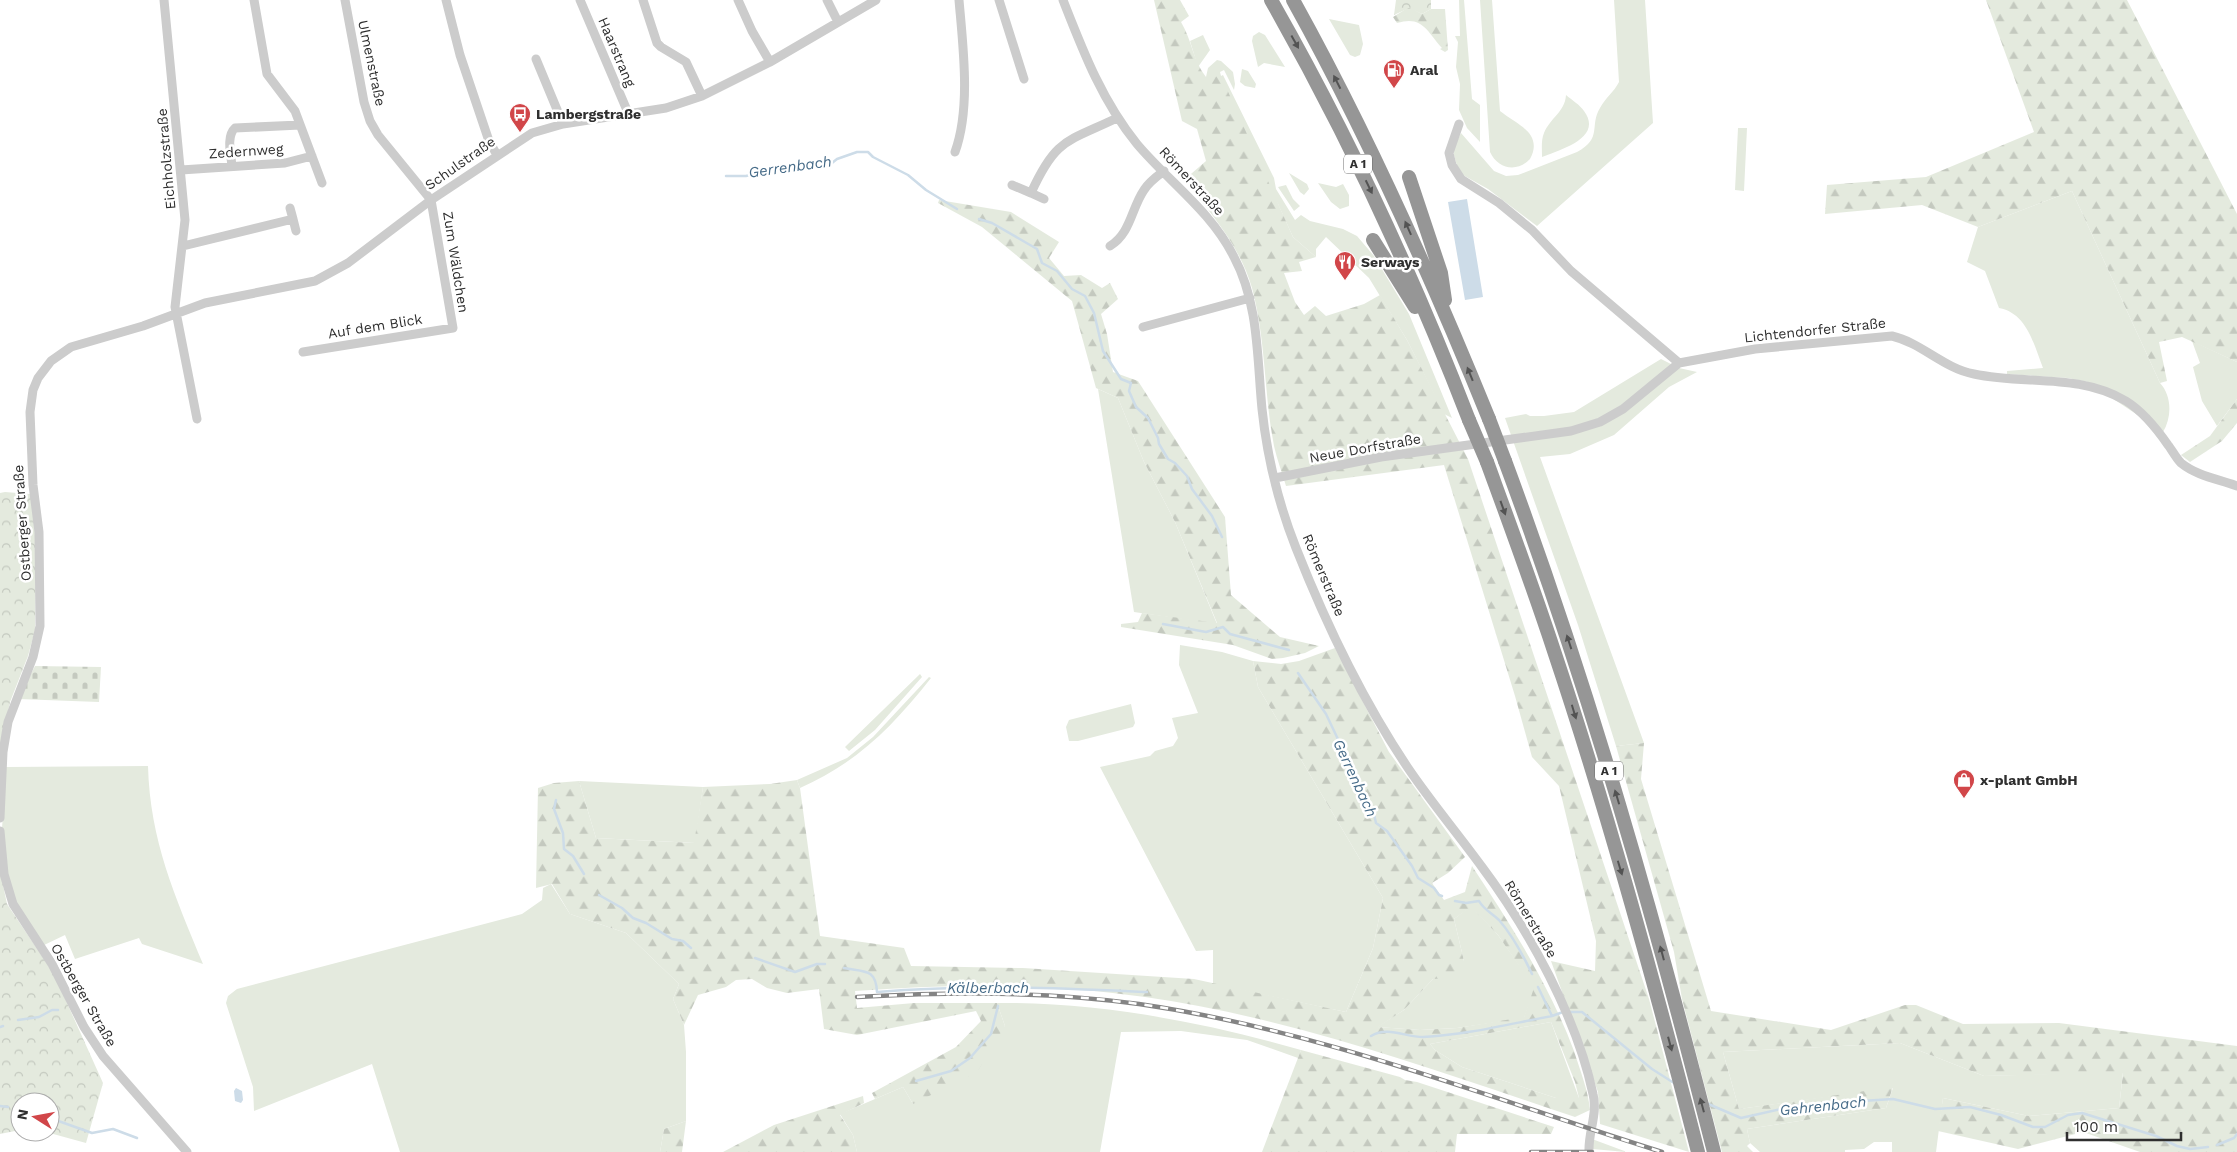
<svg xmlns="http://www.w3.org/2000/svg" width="2237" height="1152" viewBox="0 0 2237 1152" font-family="'Work Sans',sans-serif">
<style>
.grass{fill:#e4eade}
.forest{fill:url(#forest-firs);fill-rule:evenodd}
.cemetery{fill:url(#cemetery-stones)}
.park{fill:url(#park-crowns)}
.water{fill:#cddce8}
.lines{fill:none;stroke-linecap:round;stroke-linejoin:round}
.stream{stroke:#cddce8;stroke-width:2.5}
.minor{stroke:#ccc;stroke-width:9}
.highway{stroke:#969696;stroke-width:14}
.rail-casing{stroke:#848484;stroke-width:4.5}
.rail{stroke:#fff;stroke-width:2.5;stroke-dasharray:8;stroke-linecap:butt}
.highway-bridge{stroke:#969696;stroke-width:14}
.oneway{fill:#535353}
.labels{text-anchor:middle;stroke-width:5;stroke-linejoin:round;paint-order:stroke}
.shield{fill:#fff;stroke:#6d6d6d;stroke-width:1}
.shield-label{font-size:12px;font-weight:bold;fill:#2f2f2f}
.street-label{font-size:14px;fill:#2f2f2f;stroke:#fff}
.poi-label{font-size:14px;font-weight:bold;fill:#2f2f2f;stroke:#fff;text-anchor:start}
.water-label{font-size:15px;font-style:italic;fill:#466b88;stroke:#fff}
</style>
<defs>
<pattern id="forest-firs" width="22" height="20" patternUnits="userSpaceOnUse" patternTransform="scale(1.25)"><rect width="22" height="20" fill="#e4eade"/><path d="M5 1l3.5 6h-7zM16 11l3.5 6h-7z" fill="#c4c9bf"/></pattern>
<pattern id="cemetery-stones" width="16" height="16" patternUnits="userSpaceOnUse" patternTransform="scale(1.25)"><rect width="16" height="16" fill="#e4eade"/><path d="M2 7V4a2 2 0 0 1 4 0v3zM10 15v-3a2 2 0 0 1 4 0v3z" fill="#c4c9bf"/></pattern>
<pattern id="park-crowns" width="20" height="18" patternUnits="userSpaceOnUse" patternTransform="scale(1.25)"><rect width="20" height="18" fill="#e4eade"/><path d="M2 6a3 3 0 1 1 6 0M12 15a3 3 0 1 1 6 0" fill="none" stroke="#c4c9bf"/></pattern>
</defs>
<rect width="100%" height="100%" fill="#fff"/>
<path class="grass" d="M 1459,0 L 1464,0 L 1472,99 L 1480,105 L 1480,142 L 1467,128 L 1459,110 L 1460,84 L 1456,67 L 1458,42 L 1455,36 L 1460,36 Z
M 1480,0 L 1492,0 L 1500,111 C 1516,124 1544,133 1530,159 C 1517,173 1498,169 1490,152 Z
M 1614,0 L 1645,0 L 1653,123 L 1537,226 L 1488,189 L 1463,175 L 1457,166 L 1454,155 L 1454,147 L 1461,133 L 1494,171 L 1506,176 L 1518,175 L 1577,152 C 1603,138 1589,126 1600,108 C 1605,98 1614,92 1619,82 Z
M 1329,19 L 1359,25 L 1363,44 L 1360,55 L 1355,57 L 1350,55 Z
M 1259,32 L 1265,35 L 1285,67 L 1264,63 L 1258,67 L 1252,41 L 1253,36 Z
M 1203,35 L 1210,50 L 1198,67 L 1190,41 Z
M 1217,60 L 1221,61 L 1233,72 L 1235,84 L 1234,90 L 1224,70 L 1220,72 L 1221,76 L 1223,75 L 1274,178 L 1276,189 L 1295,220 L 1301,215 L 1310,221 L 1343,229 L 1357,236 L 1374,256 L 1409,314 L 1452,418 L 1444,414 L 1407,340 L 1369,278 L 1326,237 L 1316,249 L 1316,257 L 1293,237 L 1278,204 L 1206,77 L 1208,68 Z
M 1242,69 L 1248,71 L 1256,84 L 1255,88 L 1245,86 L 1240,82 Z
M 1566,95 C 1572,100 1580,105 1584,111 C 1604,138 1559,150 1542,157 C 1542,149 1541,140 1544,133 C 1550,118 1565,112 1566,95 Z
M 1738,128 L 1747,128 L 1744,191 L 1735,190 Z
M 1289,173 L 1307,184 L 1309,189 L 1304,195 L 1300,192 Z
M 1318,183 L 1336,187 L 1343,184 L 1349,195 L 1349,206 L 1340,209 L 1331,202 Z
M 1286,185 L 1293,199 L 1300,206 L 1294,211 L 1278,187 Z
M 2072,191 L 2160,383 C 2172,396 2172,417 2163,432 L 2088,382 L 2068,378 L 2007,374 L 2007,371 L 2043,368 C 2034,345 2027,313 1999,308 L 1985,271 L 1967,262 L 1978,227 Z
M 2192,341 L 2237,362 L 2237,399 L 2217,426 L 2202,401 L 2193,367 L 2200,363 Z
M 1661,359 L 1679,368 L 1697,372 L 1669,387 L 1614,435 L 1570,454 L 1540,457 L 1644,743 L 1616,746 L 1578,625 L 1505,418 L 1526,414 L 1530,416 L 1544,416 L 1574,412 Z
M 1098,389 L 1118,398 L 1144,462 L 1175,522 L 1217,624 L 1134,612 Z
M 1180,645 L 1222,652 L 1253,661 L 1258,687 L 1383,898 L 1373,948 L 1346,1012 L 1213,984 L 1213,950 L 1196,951 L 1100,767 L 1150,756 L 1155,751 L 1173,746 L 1178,738 L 1172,718 L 1198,713 L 1179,665 Z
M 920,674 L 922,677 L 875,730 L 849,751 L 845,747 Z
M 929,677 L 931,678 C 893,726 857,763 800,788 L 797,780 L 847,758 L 873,737 Z
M 1131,704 L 1135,723 L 1133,727 L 1078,741 L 1069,741 L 1066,727 L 1069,720 Z
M 148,766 C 150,841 175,896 203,964 L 142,944 L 139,938 L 75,959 L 65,935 L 42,946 L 14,904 L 1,844 L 6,767 Z
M 579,781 L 703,787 L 695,843 L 596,838 Z
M 551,884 L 570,914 L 626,933 L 679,984 L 673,999 L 684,1025 L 686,1052 L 686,1121 L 664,1129 L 660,1152 L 400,1152 L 372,1064 L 254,1111 L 253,1087 L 226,1003 L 228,996 L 237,989 L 522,914 L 542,900 L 543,888 Z
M 1471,906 L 1498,935 L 1535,988 L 1524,1018 L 1457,1028 L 1420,1030 L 1377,1027 L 1404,1010 L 1433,979 L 1464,961 L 1454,919 Z
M 997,1003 C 1099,1002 1203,1022 1301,1050 L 1298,1058 L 1247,1040 L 1181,1031 L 1121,1032 L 1100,1152 L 857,1152 L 853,1135 L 840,1114 L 903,1087 L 913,1104 L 1005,1026 Z
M 1551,1022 L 1579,1098 L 1556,1098 L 1462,1067 L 1435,1050 L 1430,1044 Z
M 1900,1043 L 1984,1076 L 2123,1072 L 2119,1108 L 2029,1116 L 1943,1098 L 1936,1152 L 1892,1152 L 1892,1142 L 1874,1142 L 1864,1149 L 1845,1150 L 1845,1152 L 1760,1152 L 1750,1143 L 1747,1129 L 1886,1108 L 1893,1088 L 1739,1109 L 1723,1052 Z
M 1592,1139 L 1627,1152 L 1592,1149 Z"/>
<path class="forest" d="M 1154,0 L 1180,0 L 1189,16 L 1181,22 C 1192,40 1193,61 1206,77 L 1221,76 L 1293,237 L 1316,257 L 1299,262 L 1302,271 L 1284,273 L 1295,302 L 1304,315 L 1315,306 L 1326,316 L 1364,304 L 1380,295 L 1407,340 L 1468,459 L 1649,999 L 1689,1152 L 1600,1124 L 1598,1092 L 1551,961 L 1595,971 L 1596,941 L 1559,786 L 1532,757 L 1515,696 L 1444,465 L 1286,486 C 1282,473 1277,459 1274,446 C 1264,394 1266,340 1252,288 C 1240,246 1211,213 1184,180 L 1206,161 L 1197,129 L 1182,121 Z
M 1986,0 L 2127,0 L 2237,214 L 2237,362 L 2182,337 L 2159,342 L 2167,381 L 2160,383 L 2072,191 L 1978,227 L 1922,205 L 1825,214 L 1827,185 L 1926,177 L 2034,132 Z
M 1409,7 L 1422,14 L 1431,9 L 1445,9 L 1448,50 L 1445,52 L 1440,49 L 1442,48 C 1427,31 1422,15 1397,23 L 1393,17 Z
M 939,200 L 1011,212 L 1059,242 L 1049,258 L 1064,276 L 1081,275 L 1102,288 L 1110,283 L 1118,299 L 1101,314 L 1107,334 L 1113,372 L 1138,381 L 1225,517 L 1231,595 L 1280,637 L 1319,646 L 1305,653 L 1283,658 L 1272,659 L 1233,645 L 1121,627 L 1121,624 L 1138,622 L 1142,613 L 1217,623 L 1175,522 L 1144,462 L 1118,398 L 1096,388 L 1072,301 L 982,227 L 938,203 Z
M 2237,399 L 2237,423 L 2222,441 L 2190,462 L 2181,455 L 2210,436 Z
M 1335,648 L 1389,752 L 1465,857 L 1448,873 L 1432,883 L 1444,900 L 1465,892 L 1472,866 C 1511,925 1549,984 1574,1051 C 1580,1070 1588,1090 1590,1110 L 1575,1117 C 1435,1070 1292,1018 1145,997 C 1049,983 952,984 855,991 L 857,1008 L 914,1003 L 997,1003 L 1005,1026 L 977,1072 L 913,1104 L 903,1087 L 875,1099 L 872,1093 L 956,1047 L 981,1021 L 976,1011 L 857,1035 L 824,1029 L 819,989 L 787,993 L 767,988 L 752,979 L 736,980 L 726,987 L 698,995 L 684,1025 L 673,999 L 679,984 L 626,933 L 570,914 L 552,884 L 536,888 L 538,788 L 554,783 L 579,781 L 596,838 L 694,843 L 703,787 L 770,784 L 797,780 L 800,788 L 820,936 L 904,948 L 911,966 L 1023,968 L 1194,979 L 1346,1012 L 1373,948 L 1383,898 L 1258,687 L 1253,661 L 1281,664 L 1299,661 ZM 1471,907 L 1498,935 L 1534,988 L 1524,1017 L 1457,1028 L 1420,1030 L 1378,1027 L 1404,1010 L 1433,979 L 1462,977 L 1464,961 L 1454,919 ZM 1551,1022 L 1575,1082 L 1579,1098 L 1556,1098 L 1462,1067 L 1435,1050 L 1430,1044 Z
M 1644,743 L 1641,779 L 1711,1011 L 1831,1030 L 1905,1005 L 1916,1005 L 1963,1024 L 2059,1023 L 2237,1046 L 2237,1152 L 2140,1152 L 2083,1132 L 2018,1149 L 1938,1131 L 1943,1098 L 2029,1116 L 2119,1108 L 2123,1073 L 1984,1076 L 1900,1043 L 1723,1052 L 1739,1109 L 1893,1087 L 1886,1108 L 1747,1129 L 1750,1143 L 1747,1146 L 1753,1152 L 1722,1152 L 1682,999 L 1674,952 L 1616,746 Z
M 1301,1050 L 1400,1077 L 1405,1080 L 1417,1082 L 1554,1127 L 1551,1134 L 1457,1134 L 1455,1152 L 1262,1152 Z
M 863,1096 L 864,1103 L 840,1115 L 853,1135 L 857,1152 L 723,1152 L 774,1125 Z
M 686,1121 L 682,1152 L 660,1152 L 664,1129 Z"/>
<path class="cemetery" d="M 35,666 L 101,667 L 99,702 L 18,699 Z"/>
<path class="park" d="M 1396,0 L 1431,0 L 1431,9 L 1422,14 L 1409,8 L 1394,15 Z
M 5,492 L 30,494 L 31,499 L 36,532 L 35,630 L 28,656 L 10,702 L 0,750 L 0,493 Z
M 0,871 L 7,904 L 54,974 L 103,1083 L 86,1143 L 46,1132 L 50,1132 L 50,1102 L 20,1102 L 20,1130 L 0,1134 Z"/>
<path class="water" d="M 1467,199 L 1483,297 L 1465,300 L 1448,202 Z
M 236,1088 L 242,1091 L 243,1100 L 241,1103 L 235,1101 L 234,1091 Z"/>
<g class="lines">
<path class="stream" d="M 726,176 L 746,176 L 781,167 L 817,162 L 832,163 L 837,159 L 857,152 L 868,152 L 873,157 L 908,175 L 926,190 L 957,209
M 979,219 L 992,223 L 1037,249 L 1042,263 L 1057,271 L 1072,289 L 1085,296 L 1094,313 L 1103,351 L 1121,379 L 1131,383 L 1129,391 L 1136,407 L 1148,418 L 1158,438 L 1159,444 L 1168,459 L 1175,463 L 1187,476 L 1192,489 L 1212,516 L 1222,537
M 1163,624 L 1206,632 L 1223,627 L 1230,634 L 1289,650
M 1298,673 L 1326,714 L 1345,754 L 1353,777 L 1362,788 L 1373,810 L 1376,823 L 1387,831 L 1412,866 L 1418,878 L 1434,888 L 1439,895 L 1442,896
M 556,800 L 554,809 L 563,833 L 564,849 L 573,856 L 584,874
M 599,895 L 622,908 L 633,918 L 646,923 L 672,939 L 683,941 L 691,948
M 1455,901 L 1466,903 L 1479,901 C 1484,910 1492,913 1499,920 C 1513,936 1523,955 1532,974
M 755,958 L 795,972 L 817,964 L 825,964
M 844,968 C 864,972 876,968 877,992 C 970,984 1054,988 1147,992
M 1538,987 L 1552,1016
M 1568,1012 L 1582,1012 L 1652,1069 L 1674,1083
M 18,1020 L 39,1017 L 52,1010 L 58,1010
M 0,1027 L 3,1026
M 1371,1036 C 1388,1026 1405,1037 1423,1037 C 1466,1035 1509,1024 1552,1016 L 1563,1012
M 916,1081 L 951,1071 L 970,1058 L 991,1034 L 998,1006
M 1706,1103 L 1741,1118 L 1799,1105 L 1893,1099 L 1935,1109 L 1970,1107 L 2001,1115 L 2033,1127 L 2045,1127 L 2068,1115 L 2082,1113 L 2156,1136 L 2177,1146 L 2190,1149 L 2208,1147
M 0,1106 L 8,1107
M 18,1110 L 20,1111
M 50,1118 L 92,1133 L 113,1129 L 137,1138
M 2217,1145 L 2234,1138 L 2237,1134"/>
<path class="minor" d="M 164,0 L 185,220 L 175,307 L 197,419
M 254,0 L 267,74 L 295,111 L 322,183
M 446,0 L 460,55 L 489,141 L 497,155
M 580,0 L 629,115
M 643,0 L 657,43 L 661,47 L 686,62 L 702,96
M 738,0 L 752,31 L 770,62
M 827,0 L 838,22
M 999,0 L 1024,79
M 1063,0 C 1083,51 1102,101 1137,144 C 1169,182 1211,211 1234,257 C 1259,304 1257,358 1262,409 C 1267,456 1279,505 1296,548 C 1326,624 1363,701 1408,768 C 1431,802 1458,834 1482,867 C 1529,930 1577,1018 1593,1094 C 1598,1114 1588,1132 1589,1152
M 536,59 L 563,124
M 1459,124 L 1449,153 L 1452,165 L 1461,179 L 1499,203 L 1532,230 L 1571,271 L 1679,363
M 955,152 C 971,108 963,47 959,0
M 232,166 C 231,155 226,136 235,128 L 300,125
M 181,170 L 285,163 L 312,156
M 1012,185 L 1031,193 C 1056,138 1067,142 1117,118
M 1031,193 L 1044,199
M 293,219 L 296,231
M 183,246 L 293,219 L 290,208
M 1110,246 C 1131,233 1131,209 1144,190 C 1149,182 1156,177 1164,171
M 1143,327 L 1250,298
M 303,352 L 453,328 L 431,200 L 378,135 L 370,121 L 364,102 L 345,0
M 1275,478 L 1381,457 L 1571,431 L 1600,422 L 1623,409 L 1679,363 L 1755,349 L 1892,336 C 1922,343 1943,368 1974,374 C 2025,385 2079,373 2126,401 C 2142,411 2157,429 2168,445 C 2172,450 2176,458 2181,463 C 2197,476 2218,479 2237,486
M 0,818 L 3,752 L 8,722 L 33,657 L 40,626 L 39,532 L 33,485 L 30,412 L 33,390 L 38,378 L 51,361 L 71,347 L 143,326 L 205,303 L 315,281 L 348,263 L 431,200 L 532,133 L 563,124 L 666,108 L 702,96 L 770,62 L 876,0
M 0,831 L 4,874 L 13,904 L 52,964 L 84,1027 L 103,1056 L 187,1152"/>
<path class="highway" d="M 1271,0 C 1348,135 1413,275 1469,420
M 1293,0 C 1368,135 1431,276 1489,419
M 1409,177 L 1441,273 L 1445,300
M 1373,240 L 1415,307
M 1505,461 C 1589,687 1655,919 1714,1152
M 1487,462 C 1510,525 1533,587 1554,651 C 1609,815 1655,984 1698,1152"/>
<g class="rail-casing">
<path id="rail" d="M 857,997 C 951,992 1045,991 1139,1004 C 1319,1030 1489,1098 1662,1152
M 1531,1152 L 1592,1152"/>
</g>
<use href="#rail" class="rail"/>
<path class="highway-bridge" d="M 1489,419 L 1505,461
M 1469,420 L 1487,462"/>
</g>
<defs><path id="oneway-solid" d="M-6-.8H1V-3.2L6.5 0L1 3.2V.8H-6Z" transform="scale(1.25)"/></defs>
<g class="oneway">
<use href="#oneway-solid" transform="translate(1295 42) rotate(61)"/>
<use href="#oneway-solid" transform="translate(1337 82) rotate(-117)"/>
<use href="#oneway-solid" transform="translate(1369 187) rotate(64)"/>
<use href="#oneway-solid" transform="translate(1408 228) rotate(-114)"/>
<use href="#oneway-solid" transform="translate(1470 374) rotate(-112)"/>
<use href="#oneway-solid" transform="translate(1503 508) rotate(70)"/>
<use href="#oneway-solid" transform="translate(1569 642) rotate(-108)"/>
<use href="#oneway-solid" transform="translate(1574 712) rotate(73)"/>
<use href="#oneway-solid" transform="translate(1617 797) rotate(-107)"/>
<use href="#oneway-solid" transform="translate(1620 868) rotate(73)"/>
<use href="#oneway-solid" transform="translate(1662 953) rotate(-105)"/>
<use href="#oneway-solid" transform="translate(1670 1044) rotate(75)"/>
<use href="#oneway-solid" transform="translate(1702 1105) rotate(-105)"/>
</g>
<defs>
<g id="fuel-pin" transform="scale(1.125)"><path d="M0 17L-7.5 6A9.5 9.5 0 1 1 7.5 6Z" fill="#d14649" stroke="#fff"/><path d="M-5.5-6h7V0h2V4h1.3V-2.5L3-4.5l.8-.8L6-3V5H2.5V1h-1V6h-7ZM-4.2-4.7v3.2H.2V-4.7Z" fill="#fff"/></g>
<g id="bus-pin" transform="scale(1.125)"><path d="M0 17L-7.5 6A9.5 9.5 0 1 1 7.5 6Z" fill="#d14649" stroke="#fff"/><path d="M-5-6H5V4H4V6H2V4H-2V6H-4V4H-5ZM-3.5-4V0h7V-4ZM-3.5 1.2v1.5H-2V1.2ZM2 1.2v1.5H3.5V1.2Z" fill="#fff"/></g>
<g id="restaurant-pin" transform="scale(1.125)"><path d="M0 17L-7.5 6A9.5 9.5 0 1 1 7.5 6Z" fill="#d14649" stroke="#fff"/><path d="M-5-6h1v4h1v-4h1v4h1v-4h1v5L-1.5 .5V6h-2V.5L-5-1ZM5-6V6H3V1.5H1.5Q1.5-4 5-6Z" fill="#fff"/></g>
<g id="shop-pin" transform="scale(1.125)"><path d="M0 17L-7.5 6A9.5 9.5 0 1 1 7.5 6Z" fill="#d14649" stroke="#fff"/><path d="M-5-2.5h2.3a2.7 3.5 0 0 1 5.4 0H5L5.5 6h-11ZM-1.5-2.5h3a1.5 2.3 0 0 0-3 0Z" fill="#fff"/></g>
</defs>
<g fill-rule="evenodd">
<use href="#fuel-pin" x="1394" y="70"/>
<use href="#bus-pin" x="520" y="114"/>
<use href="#restaurant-pin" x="1345" y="262"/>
<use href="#shop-pin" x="1964" y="780"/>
</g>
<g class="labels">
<g class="shield">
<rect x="1344" y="154.5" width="28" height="19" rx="4"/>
<rect x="1595" y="761.5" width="28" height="19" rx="4"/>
</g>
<g class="shield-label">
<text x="1358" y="168">A 1</text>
<text x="1609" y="775">A 1</text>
</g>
<g class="street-label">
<text transform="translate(617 52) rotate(67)" y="5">Haarstrang</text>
<text transform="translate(372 63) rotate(78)" y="5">Ulmenstraße</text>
<text transform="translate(246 151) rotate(-4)" y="5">Zedernweg</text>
<text transform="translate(166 159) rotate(-95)" y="5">Eichholzstraße</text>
<text transform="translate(460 163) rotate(-35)" y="5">Schulstraße</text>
<text transform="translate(1192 181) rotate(47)" y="5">Römerstraße</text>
<text transform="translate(456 262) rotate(81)" y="5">Zum Wäldchen</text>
<text transform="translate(375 326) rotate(-9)" y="5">Auf dem Blick</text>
<text transform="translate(1815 330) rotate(-6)" y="5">Lichtendorfer Straße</text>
<text transform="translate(1365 448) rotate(-10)" y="5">Neue Dorfstraße</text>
<text transform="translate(22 523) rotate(-94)" y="5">Ostberger Straße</text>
<text transform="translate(1324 575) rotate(67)" y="5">Römerstraße</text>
<text transform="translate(1531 919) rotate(59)" y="5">Römerstraße</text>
<text transform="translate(84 995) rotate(60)" y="5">Ostberger Straße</text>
</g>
<g class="poi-label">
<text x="1410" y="75">Aral</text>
<text x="536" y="119">Lambergstraße</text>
<text x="1361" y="267">Serways</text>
<text x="1980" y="785">x-plant GmbH</text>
</g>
<g class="water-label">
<text transform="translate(790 167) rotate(-8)" y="5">Gerrenbach</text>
<text transform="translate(1355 778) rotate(65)" y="5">Gerrenbach</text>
<text x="988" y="993">Kälberbach</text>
<text transform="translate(1823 1106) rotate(-6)" y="5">Gehrenbach</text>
</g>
</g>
<g transform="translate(35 1117) rotate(281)"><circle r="24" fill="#ffffff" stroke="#acacac"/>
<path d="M0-4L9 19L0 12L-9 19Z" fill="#d14649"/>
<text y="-8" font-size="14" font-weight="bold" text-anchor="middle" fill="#2f2f2f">N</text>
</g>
<path d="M2067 1132v8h114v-8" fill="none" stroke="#2f2f2f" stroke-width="2.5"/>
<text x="2074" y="1132" font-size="15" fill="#2f2f2f" stroke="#ffffff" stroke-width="4" paint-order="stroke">100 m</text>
</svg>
